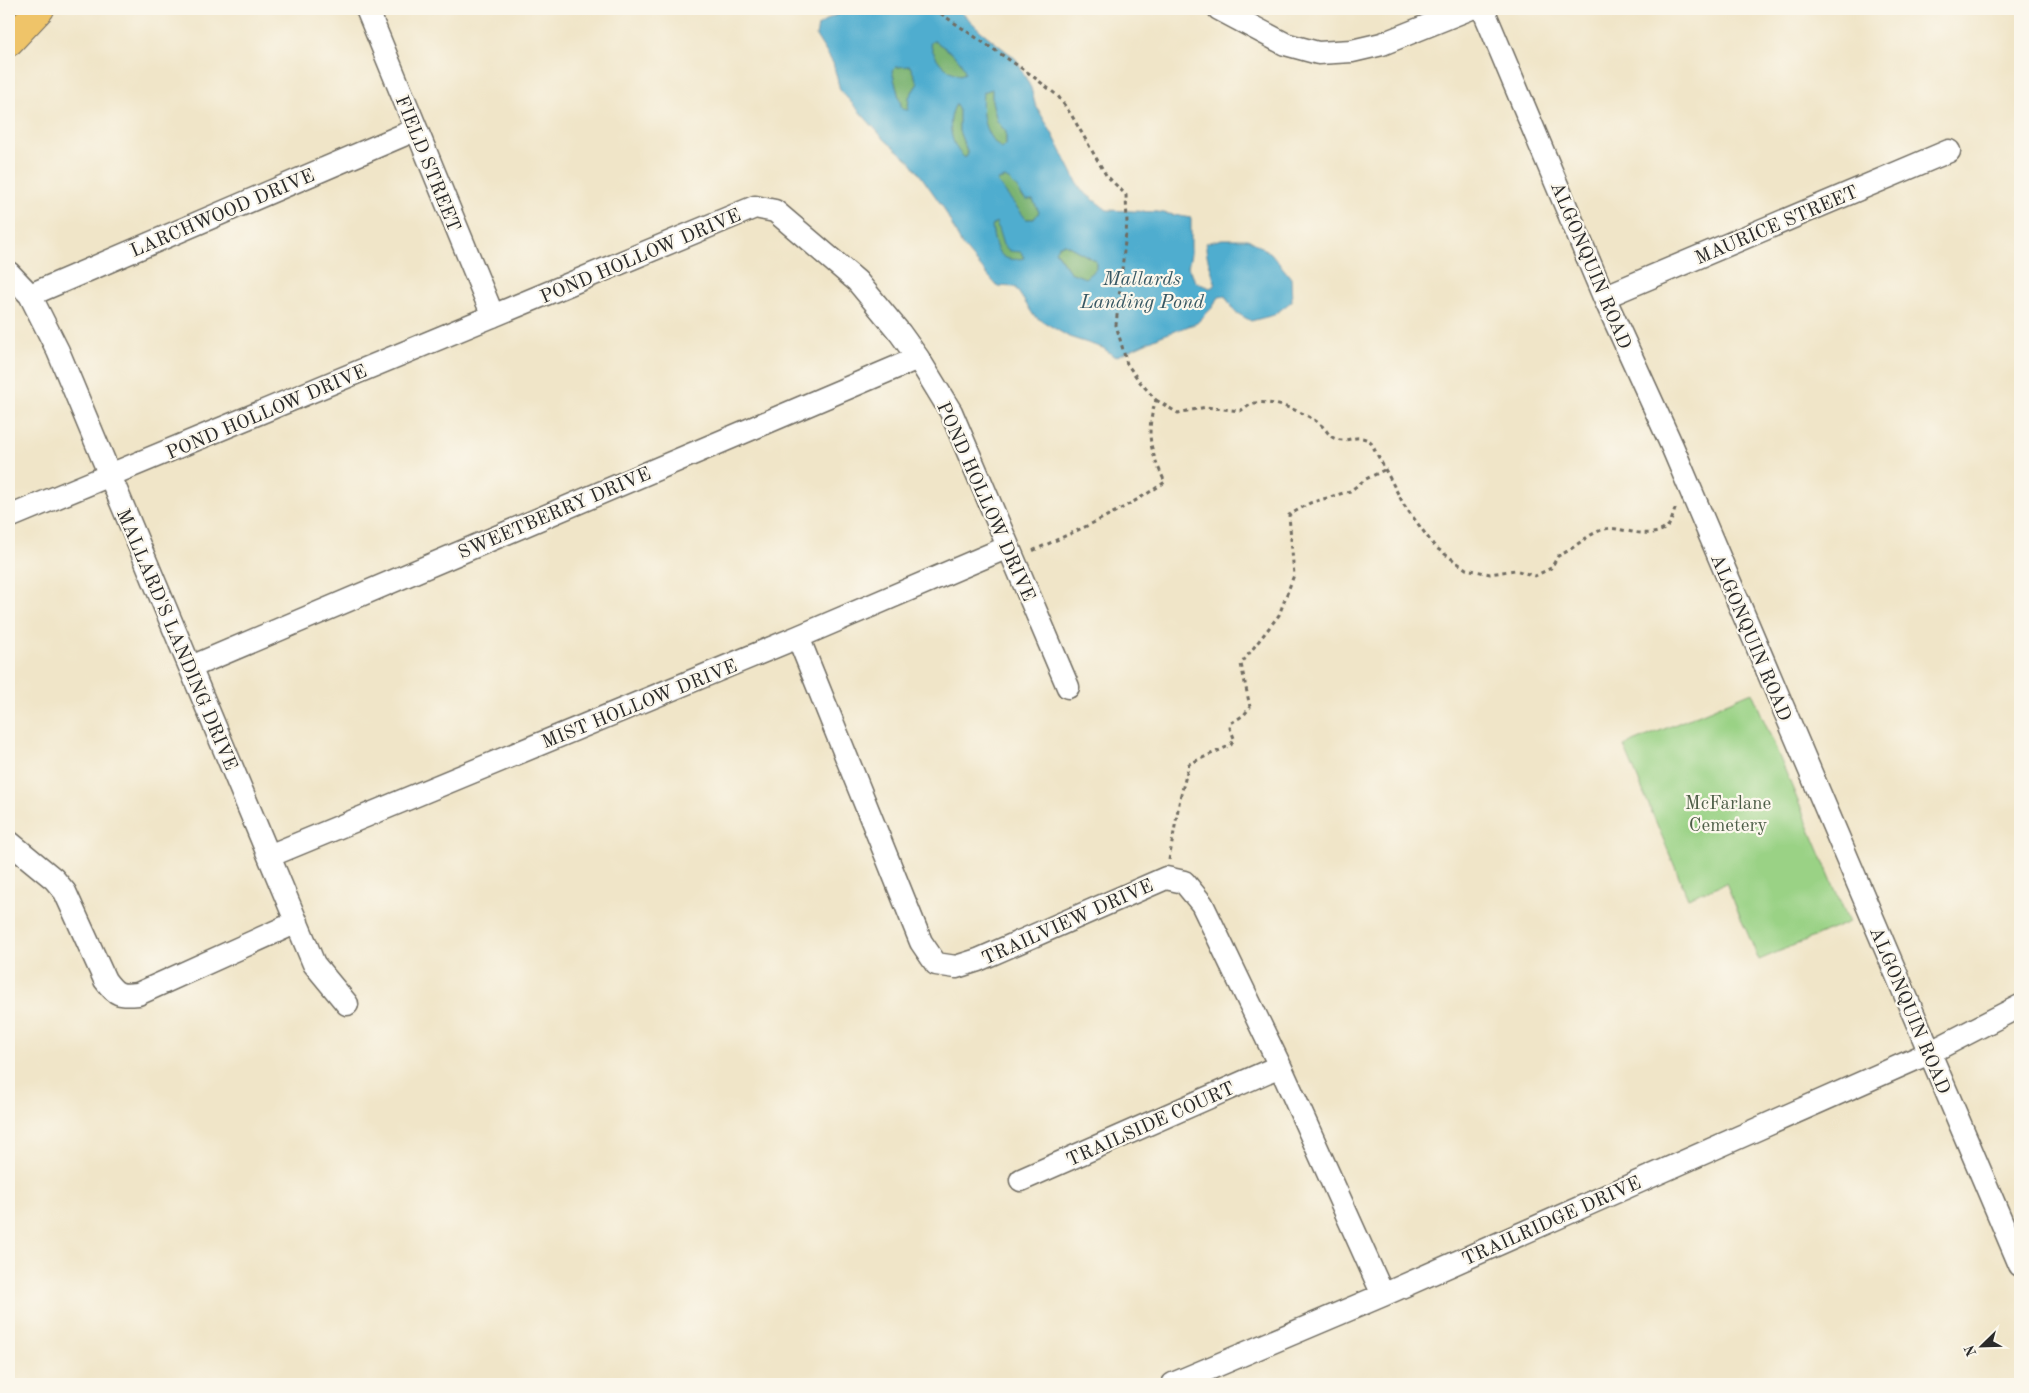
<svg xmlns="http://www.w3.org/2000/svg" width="2029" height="1393" viewBox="0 0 2029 1393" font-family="'Old Standard TT',serif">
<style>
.green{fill:#9ad285;stroke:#627e58}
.forest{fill:#7bb472;stroke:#53704e}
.water{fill:#50adcf;stroke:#3e6c7d;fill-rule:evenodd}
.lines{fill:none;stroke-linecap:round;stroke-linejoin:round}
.minor-casing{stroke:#706c62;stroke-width:25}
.major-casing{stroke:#706c62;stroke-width:30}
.path{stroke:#706c62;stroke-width:3;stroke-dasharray:4 4;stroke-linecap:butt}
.minor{stroke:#fff;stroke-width:22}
.major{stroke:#efc469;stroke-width:28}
.labels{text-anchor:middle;stroke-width:4.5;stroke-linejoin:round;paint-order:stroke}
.street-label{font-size:19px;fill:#2b2b2b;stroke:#fbf7ec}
.park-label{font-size:19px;fill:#4c5d46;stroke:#fbf7ec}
.water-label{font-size:20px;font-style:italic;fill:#385864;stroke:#fbf7ec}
</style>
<rect width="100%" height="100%" fill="#fbf7ec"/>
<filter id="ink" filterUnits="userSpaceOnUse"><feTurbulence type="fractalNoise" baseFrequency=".02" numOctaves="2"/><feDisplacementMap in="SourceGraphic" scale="10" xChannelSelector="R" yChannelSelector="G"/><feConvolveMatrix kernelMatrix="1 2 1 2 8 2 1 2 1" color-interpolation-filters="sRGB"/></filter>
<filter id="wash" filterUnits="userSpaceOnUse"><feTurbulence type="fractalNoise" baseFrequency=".0096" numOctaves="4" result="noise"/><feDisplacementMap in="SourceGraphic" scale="20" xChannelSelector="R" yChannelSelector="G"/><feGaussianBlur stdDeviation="1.12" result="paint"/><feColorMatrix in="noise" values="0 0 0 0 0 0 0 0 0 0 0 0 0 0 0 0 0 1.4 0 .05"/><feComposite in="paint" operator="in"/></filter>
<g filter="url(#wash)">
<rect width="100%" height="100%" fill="#f0e5c8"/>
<path class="green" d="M 1752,692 L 1849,922 L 1759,960 L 1726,883 L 1688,898 L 1624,746 Z"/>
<path class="forest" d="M 933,40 C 945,48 963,58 966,73 L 960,75 C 942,70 936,60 930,44 Z
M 910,66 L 918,83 L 909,97 L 908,110 L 902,109 L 892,71 L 896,67 Z
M 992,89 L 992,101 L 997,121 L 1006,132 L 1006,146 L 1002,149 C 982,134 981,115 983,92 Z
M 956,104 L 959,111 L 959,131 L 968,155 L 964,158 C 950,146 946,120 956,104 Z
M 1005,178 L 1015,183 L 1023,198 L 1033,200 L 1039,212 L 1034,219 L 1026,219 L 997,183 L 998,180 Z
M 997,222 L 1003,245 L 1021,252 L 1024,258 C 998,265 994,247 992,225 Z
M 1065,244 L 1096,261 L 1096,269 L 1085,278 L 1070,272 L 1055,250 L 1059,245 Z"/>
<path class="water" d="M 852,9 L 958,9 L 982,32 L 1016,59 L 1031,88 L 1035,104 L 1053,135 L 1081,190 L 1107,210 L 1158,212 L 1191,218 L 1191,254 L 1188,267 L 1196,282 L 1210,288 L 1215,285 C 1213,270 1205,258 1206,243 L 1222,239 L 1248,239 L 1271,253 L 1291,278 L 1292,301 L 1274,315 L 1251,321 L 1235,312 L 1225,296 L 1219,297 L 1212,308 L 1197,323 L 1161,336 L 1115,357 L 1103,348 L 1069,337 L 1034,316 L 1015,287 L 997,286 L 962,245 L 943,207 L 911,162 L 885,140 L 840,90 L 833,63 L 816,36 L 818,26 L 831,17 ZM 933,40 C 945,48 963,58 965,73 L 960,75 C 943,70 936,60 930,44 ZM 910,66 L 918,83 L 909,97 L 908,110 L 902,109 L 892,71 L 896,67 ZM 992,89 L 992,101 L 997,121 L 1006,132 L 1006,145 L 1002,149 C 983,135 981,114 983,92 ZM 956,104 L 959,111 L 959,131 L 968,154 L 965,158 C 950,146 946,120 956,104 ZM 1005,178 C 1018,185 1017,192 1026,200 L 1033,200 L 1039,212 L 1034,219 L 1026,219 L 998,183 L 998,180 ZM 996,222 L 1003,245 L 1010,251 L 1021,252 L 1024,258 C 998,265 994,246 992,225 ZM 1065,244 L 1096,261 L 1096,269 L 1085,278 L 1070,272 L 1055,251 L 1059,245 Z"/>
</g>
<g filter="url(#ink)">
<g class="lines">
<g class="minor-casing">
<path id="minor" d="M 367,9 L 493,316
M 1219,9 L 1285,44 L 1318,53 L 1352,51 L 1382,44 L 1469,9
M 1483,9 L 1604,297 L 1672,446 L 2020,1265
M 9,273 L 30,295 L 58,351 L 314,964 L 347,1004
M 30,295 L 415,130
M 1604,297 L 1949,151
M 9,517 L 755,207 L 775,211 L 857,281 L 900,333 L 918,358 L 951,412 L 1068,687
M 798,637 L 921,942 L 936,964 L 956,967 L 978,960 L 1166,878 L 1184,882 L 1202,904 L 1280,1066 L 1383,1295
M 191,667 L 918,358
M 9,842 L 54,879 L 65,892 L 105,980 C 116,995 120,996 138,994 L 297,922
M 269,856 L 798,637 L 1008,547
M 1021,1180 L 1280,1066
M 1173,1384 L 1383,1295 L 1929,1053 L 2020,1006"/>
</g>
<g class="major-casing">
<path id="major" d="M 9,42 L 40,9"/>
</g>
<path class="path" d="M 934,9 L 1030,74 L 1058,96 L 1072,116 L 1106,175 L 1126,195 L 1127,223 L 1116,325 L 1127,364 L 1140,382 L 1156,400 C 1145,433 1150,451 1165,482 C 1123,511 1076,531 1030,552
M 1156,400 L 1178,413 L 1206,407 L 1240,411 C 1245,408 1248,404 1254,403 C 1273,400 1307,412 1322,426 C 1327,430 1329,437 1336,439 C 1349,443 1356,433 1370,441 L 1404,505 L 1435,547 L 1466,569 L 1490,574 L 1515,570 L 1535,576 L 1551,568 L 1558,556 C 1575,549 1586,534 1605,529 C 1613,527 1620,530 1628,531 C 1641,534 1659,536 1669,525 C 1672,520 1674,512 1676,506
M 1169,860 L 1180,798 L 1189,764 L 1231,745 L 1234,738 L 1230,728 L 1231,723 L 1244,715 L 1250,707 L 1241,664 L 1279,615 L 1294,575 L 1289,515 L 1310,503 L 1350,491 L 1366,479 L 1384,470"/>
<use href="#minor" class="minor"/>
<use href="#major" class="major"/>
</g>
</g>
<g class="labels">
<g class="street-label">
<text transform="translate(429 163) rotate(68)" y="7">FIELD STREET</text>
<text transform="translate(222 212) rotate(-23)" y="7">LARCHWOOD DRIVE</text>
<text transform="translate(1776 224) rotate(-23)" y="7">MAURICE STREET</text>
<text transform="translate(640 255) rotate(-23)" y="7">POND HOLLOW DRIVE</text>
<text transform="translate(1592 265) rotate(67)" y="7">ALGONQUIN ROAD</text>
<text transform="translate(266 411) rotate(-23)" y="7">POND HOLLOW DRIVE</text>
<text transform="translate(987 501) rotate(66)" y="7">POND HOLLOW DRIVE</text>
<text transform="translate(554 512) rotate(-23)" y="7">SWEETBERRY DRIVE</text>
<text transform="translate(1752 637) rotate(67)" y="7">ALGONQUIN ROAD</text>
<text transform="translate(178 639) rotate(67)" y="7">MALLARD'S LANDING DRIVE</text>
<text transform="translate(639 703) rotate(-22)" y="7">MIST HOLLOW DRIVE</text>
<text transform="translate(1067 921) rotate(-24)" y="7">TRAILVIEW DRIVE</text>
<text transform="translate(1911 1010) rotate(67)" y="7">ALGONQUIN ROAD</text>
<text transform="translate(1150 1123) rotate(-24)" y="7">TRAILSIDE COURT</text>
<text transform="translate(1551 1220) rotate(-24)" y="7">TRAILRIDGE DRIVE</text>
</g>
<g class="park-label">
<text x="1728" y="809">McFarlane<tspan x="1728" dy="22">Cemetery</tspan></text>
</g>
<g class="water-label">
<text x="1142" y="285">Mallards<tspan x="1142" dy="23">Landing Pond</tspan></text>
</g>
</g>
<rect width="2029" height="1393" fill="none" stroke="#fbf7ec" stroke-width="30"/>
<g transform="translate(1982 1346) rotate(247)" stroke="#fbf7ec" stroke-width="4" paint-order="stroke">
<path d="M0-4L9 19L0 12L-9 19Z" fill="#2b2b2b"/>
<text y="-8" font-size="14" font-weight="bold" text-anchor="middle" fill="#2b2b2b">N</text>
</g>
</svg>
